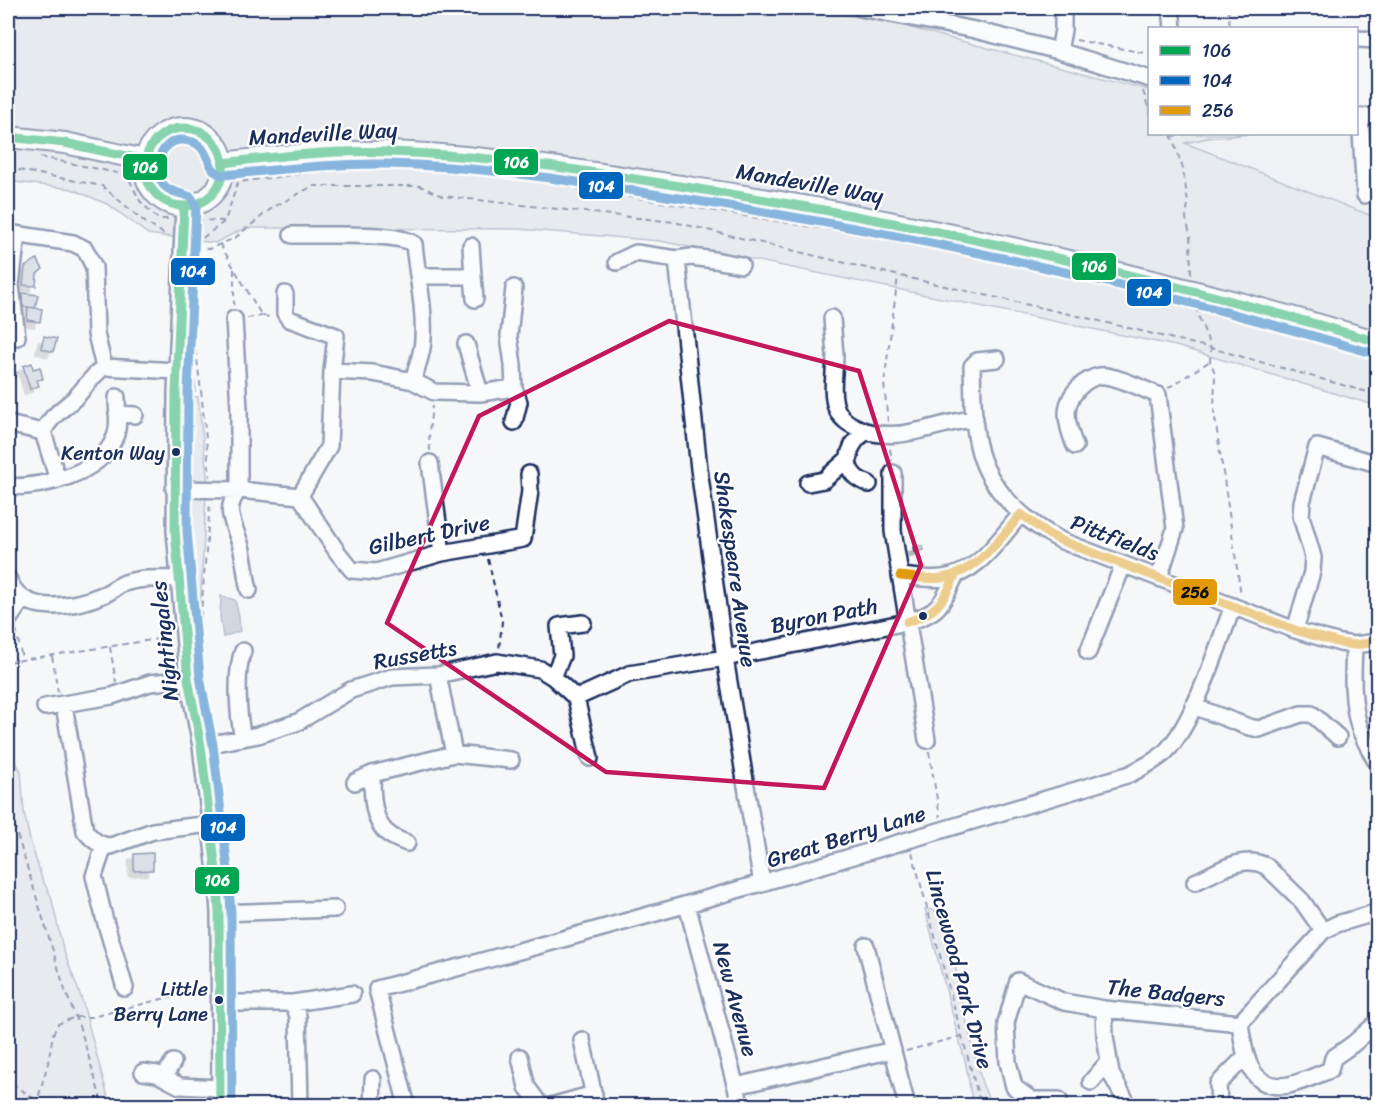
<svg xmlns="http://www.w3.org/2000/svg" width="1385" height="1113" viewBox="0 0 1385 1113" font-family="Sriracha,sans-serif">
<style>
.built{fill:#e6e8ee}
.green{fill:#d6d9e2;stroke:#7884a0;stroke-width:1.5}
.water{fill:#a9b0c1;stroke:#707c99;stroke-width:1.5}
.building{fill:#c0c4d3;stroke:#1b2f5e;stroke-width:1.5;filter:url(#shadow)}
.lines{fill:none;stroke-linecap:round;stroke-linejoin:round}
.minor-casing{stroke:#1b2f5e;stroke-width:20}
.major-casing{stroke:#1b2f5e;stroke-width:24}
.path{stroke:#1b2f5e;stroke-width:2;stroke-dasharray:6 4.5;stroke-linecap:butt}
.minor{stroke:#fff;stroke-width:15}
.major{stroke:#fff;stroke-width:20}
.bus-1-casing{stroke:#fff;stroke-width:14}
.bus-2-casing{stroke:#fff;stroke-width:14}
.bus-3-casing{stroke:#fff;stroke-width:14}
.bus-1{stroke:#00a651;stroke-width:9}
.bus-2{stroke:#0065bd;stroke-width:9}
.bus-3{stroke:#e19a09;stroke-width:9}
.marked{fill:none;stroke:#c2185b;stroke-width:4.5;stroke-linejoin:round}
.bus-dot{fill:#1b2f5e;stroke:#fff;stroke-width:2}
.labels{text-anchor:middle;stroke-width:4.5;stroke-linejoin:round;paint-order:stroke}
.bus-label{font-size:20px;fill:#1b2f5e;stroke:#fff;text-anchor:end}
.street-label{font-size:22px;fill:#1b2f5e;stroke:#fff}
.line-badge{stroke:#fff;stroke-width:2}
.badge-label{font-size:16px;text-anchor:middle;font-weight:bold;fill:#fff}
.pale-badge-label{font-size:16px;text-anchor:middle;font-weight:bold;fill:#111}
</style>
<defs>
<filter id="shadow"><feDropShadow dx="-5.5" dy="5.5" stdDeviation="0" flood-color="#0004"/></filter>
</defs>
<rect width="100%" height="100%" fill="#f6f7f9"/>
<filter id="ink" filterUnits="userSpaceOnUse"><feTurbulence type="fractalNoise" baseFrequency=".0167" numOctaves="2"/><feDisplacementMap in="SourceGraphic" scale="12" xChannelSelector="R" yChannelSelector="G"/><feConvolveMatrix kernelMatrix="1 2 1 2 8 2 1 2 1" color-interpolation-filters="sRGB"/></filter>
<g filter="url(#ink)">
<path class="built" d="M 1377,125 L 1377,219 L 1184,143 L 1207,138 L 1253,134 L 1356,134 L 1357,126 Z"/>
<path class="green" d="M 8,8 L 807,8 L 892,23 L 1149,90 L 1150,134 L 1253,134 L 1207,138 L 1185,143 L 1377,218 L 1377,406 L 1176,346 L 660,241 L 518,229 L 245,228 L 215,243 L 148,234 L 109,205 L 72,189 L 8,181 Z
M 185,342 L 190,342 L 196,389 L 184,389 Z
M 184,395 L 198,397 L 208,483 L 190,479 L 182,469 Z
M 194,495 L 206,495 L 201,593 L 195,654 L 190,652 L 186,632 L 182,509 L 184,503 Z
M 8,743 L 10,752 L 21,771 L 24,812 L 30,840 L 42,879 L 51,896 L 63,949 L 82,1000 L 110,1105 L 8,1105 Z
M 925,909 L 937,911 L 947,921 L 963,1007 L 982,1083 L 991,1105 L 974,1105 C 969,1091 969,1076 965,1061 C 951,1010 938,960 925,909 Z"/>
<path class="water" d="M 221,596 L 235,600 L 239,615 L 240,631 L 223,637 L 220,617 Z"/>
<path class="building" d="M 37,259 L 43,269 L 37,274 L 36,286 L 23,285 L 25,267 Z
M 23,293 L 38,295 L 35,308 L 21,306 Z
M 28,307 L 42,309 L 40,322 L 27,320 Z
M 44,336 L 57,339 L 53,352 L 41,348 Z
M 8,361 L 15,365 L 12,371 L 17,373 L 12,382 L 8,380 Z
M 32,363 L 33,369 L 40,367 L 43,379 L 37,380 L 39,386 L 30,389 L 23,366 Z
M 923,546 L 924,550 L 914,552 L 913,547 Z
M 153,853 L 153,870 L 134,871 L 134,854 Z"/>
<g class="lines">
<g class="minor-casing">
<path id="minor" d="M 860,8 L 975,30 L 1059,51 L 1150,79
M 1171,8 L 1173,28
M 1356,39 L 1378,40
M 1059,51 L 1063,30 L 1063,8
M 1356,117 L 1378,116
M 1360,117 L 1365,195
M 184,207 L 176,392 L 175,531 L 188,679 L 201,746 L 216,871 L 219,913 L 220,1106
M 8,233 L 73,243 L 85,249 L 94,267 L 96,334 L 104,367
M 292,235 C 317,236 397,231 414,244 C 417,276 425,307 423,339 C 423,353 416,368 413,381
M 471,246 L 473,276
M 677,259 L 699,469 L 725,658 L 762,884
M 617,262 L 636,253 L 677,259 L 691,257 L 714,260 L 741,265
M 418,276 L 473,276 L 475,299
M 514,288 L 509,336 L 513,365 L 514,388 L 519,402 L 514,422
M 285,294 L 285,313 L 289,319 L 336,336 L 332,371 L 329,446 L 300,496
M 832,318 C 833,330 834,343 835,355 C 835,372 830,394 837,410 C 842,420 849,424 858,428 C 896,446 936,422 975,419
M 234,319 L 239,409 L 239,490 C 223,509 233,522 240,543 C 245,558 245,574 249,590
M 17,337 L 11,285 L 17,235
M 466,344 L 480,393
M 997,359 L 977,361 L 972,366 C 973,392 972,420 978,445 C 987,489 1024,521 1062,541 L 1295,630 L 1340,643 L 1354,645 L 1378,642
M 332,371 L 373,373 L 413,381 L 434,392 L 480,393 L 514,388
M 117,414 L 135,415
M 8,424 L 43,432
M 866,432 C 852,440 840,463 856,477 C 859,480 865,482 869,484
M 1075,446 C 1065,421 1061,401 1084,383 C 1090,379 1097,375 1105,376 C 1123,378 1142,389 1158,395 L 1175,529 L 1159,578
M 430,463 L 442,553
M 893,473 L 893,531 L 927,740
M 58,480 L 43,432 C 51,415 64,409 77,396 C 86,386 93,375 104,367 L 177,371
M 808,483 L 824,480 L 850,457
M 8,487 C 42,487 99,475 114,439 C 120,428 117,410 117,397
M 174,489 L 239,490 L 300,496 L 338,553 L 352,570 L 376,572 L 442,553 L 523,539 L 530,491 L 529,474
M 900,576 C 914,577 929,580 943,578 C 978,574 999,539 1021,514
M 8,578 C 22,618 74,607 105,594 C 112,591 118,585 125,583 C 142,577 163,579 180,579
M 9,619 L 23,599
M 1295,630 L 1312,572 L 1313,557 L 1301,516 L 1302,502 L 1317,447 L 1378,464
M 1354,645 C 1353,672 1351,699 1359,726 C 1363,739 1371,752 1378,765
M 243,651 C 235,671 238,717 243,738
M 1088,652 L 1123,565
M 438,675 L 454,754
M 553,677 L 562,656 L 559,626 L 583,623
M 576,698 L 629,674 L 725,658 L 907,622 C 939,613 942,605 955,576
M 64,705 L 85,831 C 93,840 99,846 111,846 L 153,831 L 211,824
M 1193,706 L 1249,727 L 1259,729 L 1301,714 L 1312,714 L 1338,737
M 45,707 L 112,696 L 150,683 L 188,679
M 201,746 L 258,735 L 298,722 L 351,690 L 392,677 L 438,675 L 497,662 L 540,669 L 553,677 L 576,698 L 590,758
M 372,774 C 372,793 372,824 390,835 C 395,839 402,841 407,843
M 355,782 L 372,774 L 454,754 L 511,760
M 104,846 L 94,876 L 104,917 L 125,988
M 1195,882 C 1218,872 1242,854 1266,866 L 1302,901 L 1323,931
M 687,905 L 741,1106
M 219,913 L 335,909
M 866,946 L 907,1106
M 219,1003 L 293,1003 L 352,994
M 293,1003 L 298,1016 L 300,1106
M 1104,1009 L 1105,1036 L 1111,1074 L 1126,1101
M 1240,1023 C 1244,1052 1248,1092 1289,1085 C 1302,1082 1317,1075 1330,1070 L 1333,1058 L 1353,1044 L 1378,1022
M 582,1040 L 596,1106
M 520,1057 L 527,1087 L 541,1106
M 143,1072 L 157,1074 L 180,1086 L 220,1088
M 164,1077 L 173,1062
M 1091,1082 L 1109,1061
M 736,1086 L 893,1050
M 1059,1100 L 1032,1100 L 1014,1087 L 1008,1062 L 1006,1023 L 1018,981 L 1064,1002 L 1104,1009 L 1240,1023 L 1323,931 L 1337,924 L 1378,912
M 372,1106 L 373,1079
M 407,1106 L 377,989 C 630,923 880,849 1130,774 C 1141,768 1152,763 1162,755 C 1192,730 1218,645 1233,606
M 551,1106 L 594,1094
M 1219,1106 L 1218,1084 L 1245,1057"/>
</g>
<g class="major-casing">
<path id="major" d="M145 167a39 39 0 1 1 78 0a39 39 0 1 1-78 0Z
M 8,137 L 65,143 L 145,160
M 223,163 C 285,155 348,149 411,153 C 503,158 595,173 687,187 C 835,209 981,239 1127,275 C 1211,295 1295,317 1378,342"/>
</g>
<path class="path" d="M 1228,8 L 1230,28
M 1076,40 L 1150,54
M 1143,91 L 1147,104 L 1150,108
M 1171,134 L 1183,169 L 1188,203 L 1186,218 L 1190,235 L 1191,274
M 1173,136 L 1189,134
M 40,157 L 127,175 L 140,201 L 158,219 L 171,219
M 8,168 L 102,186 L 146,223 L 169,237
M 545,183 L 897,241 L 980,258
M 197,220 L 225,221 L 238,182 L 340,169
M 220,244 L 262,316 L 272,317
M 196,246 L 205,236 L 224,222
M 195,248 L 209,249 L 235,238 L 272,208 L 313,186 L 420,186 L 442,196 L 674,222 L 887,273 L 1087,318 L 1211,348 L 1378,395
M 234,269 L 234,305
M 1195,307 L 1211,348 L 1210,361 L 1215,373 L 1214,411 L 1241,595
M 247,318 L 262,316
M 193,329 L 201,391
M 1323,344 L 1378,360
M 1168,388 L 1210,361
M 190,392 L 201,391 L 210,477
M 888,422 L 884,384 L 898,276
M 890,449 L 892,461
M 430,451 L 429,433 L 432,406
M 488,559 L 502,621 L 499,650
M 16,629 L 22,659
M 199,638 L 210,503
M 110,647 L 116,682
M 52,656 L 58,692
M 8,662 L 171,637
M 929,752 L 940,817
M 8,805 L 65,990 L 82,1034 L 103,1106
M 912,852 L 981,1106
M 906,1051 L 961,1036
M 12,1083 L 44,1106
M 36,1106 L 48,1063 L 53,1034 L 58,1024 L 75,1017 L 92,1017 L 162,999 L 206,993
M 1267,1106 L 1268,1096"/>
<use href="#minor" class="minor"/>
<use href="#major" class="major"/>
<g class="bus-1-casing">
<path id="bus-1" d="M145 167a39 39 0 1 1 78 0a39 39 0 1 1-78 0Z
M 8,137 L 65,143 L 145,160
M 223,163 C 278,156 333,150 388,152 C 494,155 600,173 704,190 C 931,225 1157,277 1378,342
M 184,207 L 176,392 L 175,531 L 188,679 L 201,746 L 216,871 L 219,913 L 220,1106"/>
</g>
<g class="bus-2-casing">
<path id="bus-2" d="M 232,1106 L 231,913 L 228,870 L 213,745 L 200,677 L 187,531 L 188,392 L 196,206 L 191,197 C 181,193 168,192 162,183 C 150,167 163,139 182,140 C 213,141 203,170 222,175 C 277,170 331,163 387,164 C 489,166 590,184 691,200 C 922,236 1151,287 1375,354"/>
</g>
<g class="bus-3-casing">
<path id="bus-3" d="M 1021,514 L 1048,534 L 1062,541 L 1295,630 L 1340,643 L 1354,645 L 1378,642
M 900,576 C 914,577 929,580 942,578 C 978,572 999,540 1021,514
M 907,622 C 936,613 943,603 955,576"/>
</g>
<use href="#bus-1" class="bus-1"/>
<use href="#bus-2" class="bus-2"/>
<use href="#bus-3" class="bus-3"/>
</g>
</g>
<path d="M0 0H1385V1113H0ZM 669,321 L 859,371 L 921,565 L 824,788 L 606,772 L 387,623 L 479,416 Z" fill="#f6f7f9" fill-opacity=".55" fill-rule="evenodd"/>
<path class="marked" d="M 669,321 L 859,371 L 921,565 L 824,788 L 606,772 L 387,623 L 479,416 Z"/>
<g class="bus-dot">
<circle cx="176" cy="452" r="5"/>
<circle cx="923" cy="616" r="5"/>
<circle cx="219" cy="1000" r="5"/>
</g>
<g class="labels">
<g class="bus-label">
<text x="165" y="460">Kenton Way</text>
<text x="208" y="996">Little<tspan x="208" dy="25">Berry Lane</tspan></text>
</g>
<g class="street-label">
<text transform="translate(323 133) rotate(-3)" y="8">Mandeville Way</text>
<text transform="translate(810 183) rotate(10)" y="8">Mandeville Way</text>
<text transform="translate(429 534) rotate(-12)" y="8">Gilbert Drive</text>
<text transform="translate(1115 537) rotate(21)" y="8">Pittfields</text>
<text transform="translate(736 569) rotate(82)" y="8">Shakespeare Avenue</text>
<text transform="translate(824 615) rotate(-11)" y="8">Byron Path</text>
<text transform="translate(164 641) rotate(-96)" y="8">Nightingales</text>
<text transform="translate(415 654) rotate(-10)" y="8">Russetts</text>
<text transform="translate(846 836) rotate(-17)" y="8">Great Berry Lane</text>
<text transform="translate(960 969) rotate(75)" y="8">Lincewood Park Drive</text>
<text transform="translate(1166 992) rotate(6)" y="8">The Badgers</text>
<text transform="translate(736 999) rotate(75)" y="8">New Avenue</text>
</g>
</g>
<g class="line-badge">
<rect x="493" y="148" width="46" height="28" rx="6" fill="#00a651"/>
<rect x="122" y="153" width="46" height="28" rx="6" fill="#00a651"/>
<rect x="578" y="171" width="46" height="29" rx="6" fill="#0065bd"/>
<rect x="1071" y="252" width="46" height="29" rx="6" fill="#00a651"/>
<rect x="170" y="257" width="46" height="29" rx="6" fill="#0065bd"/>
<rect x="1126" y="278" width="46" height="29" rx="6" fill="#0065bd"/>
<rect x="1172" y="578" width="46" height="28" rx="6" fill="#e19a09"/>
<rect x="200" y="813" width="46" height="29" rx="6" fill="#0065bd"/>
<rect x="194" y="866" width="46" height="29" rx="6" fill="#00a651"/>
</g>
<g class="badge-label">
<text x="516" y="168">106</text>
<text x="145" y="173">106</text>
<text x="601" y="192">104</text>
<text x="1094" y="272">106</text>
<text x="193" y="277">104</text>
<text x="1149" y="298">104</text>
<text x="223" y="833">104</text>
<text x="217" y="886">106</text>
</g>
<g class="pale-badge-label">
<text x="1195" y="598">256</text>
</g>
<rect width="1385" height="1113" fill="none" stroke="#fff" stroke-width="30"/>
<rect x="15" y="15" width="1355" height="1083" fill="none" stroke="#1b2f5e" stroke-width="2" filter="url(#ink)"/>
<rect x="1148" y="27" width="210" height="108" fill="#ffffff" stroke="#a4acbf" stroke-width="1.5"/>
<rect x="1160" y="46" width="30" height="9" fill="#00a651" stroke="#a4acbf" stroke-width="1.5"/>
<text x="1202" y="57" font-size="18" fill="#1b2f5e">106</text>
<rect x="1160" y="76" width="30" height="9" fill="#0065bd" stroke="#a4acbf" stroke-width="1.5"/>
<text x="1202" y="87" font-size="18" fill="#1b2f5e">104</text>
<rect x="1160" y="106" width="30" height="9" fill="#e19a09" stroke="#a4acbf" stroke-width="1.5"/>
<text x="1202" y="117" font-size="18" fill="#1b2f5e">256</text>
</svg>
